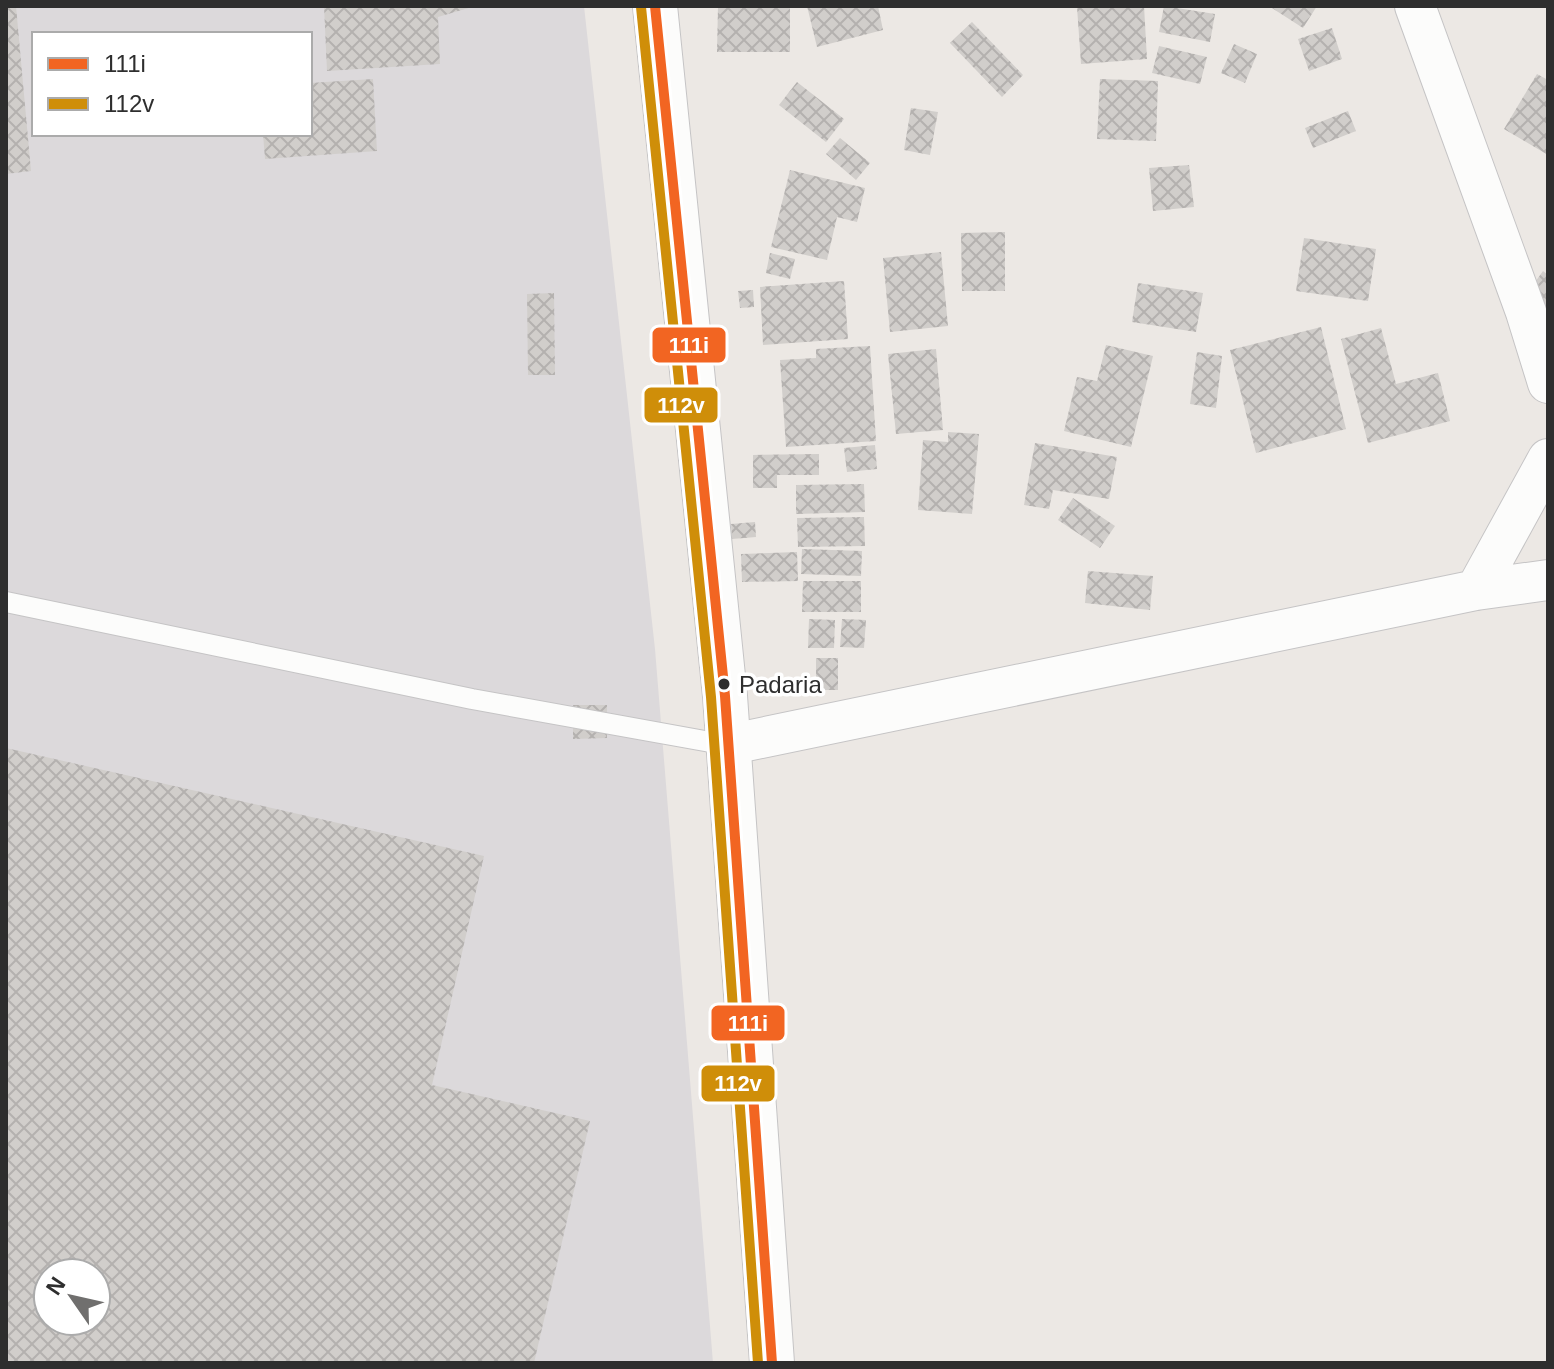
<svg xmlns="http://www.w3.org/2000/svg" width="1554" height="1369" viewBox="0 0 1554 1369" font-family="Helvetica,sans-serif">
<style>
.industrial{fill:#dcd9db;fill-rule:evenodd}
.building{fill:url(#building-cross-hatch);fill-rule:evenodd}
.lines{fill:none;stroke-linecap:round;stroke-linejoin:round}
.lane-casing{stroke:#c5c4c5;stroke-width:22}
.street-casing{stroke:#c5c4c5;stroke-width:42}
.secondary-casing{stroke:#c5c4c5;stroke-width:46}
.lane{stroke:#fcfcfb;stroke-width:20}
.street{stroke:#fcfcfb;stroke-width:40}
.secondary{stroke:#fcfcfb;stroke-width:44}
.bus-1-casing{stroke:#fff;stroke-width:16}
.bus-2-casing{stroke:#fff;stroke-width:16}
.bus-1{stroke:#f26522;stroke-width:10}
.bus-2{stroke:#cf8e09;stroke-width:10}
.bus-dot{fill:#2e2e2e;stroke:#fff;stroke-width:3}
.labels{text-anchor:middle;stroke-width:7;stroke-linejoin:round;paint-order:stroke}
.bus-label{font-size:24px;fill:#2e2e2e;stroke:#fff;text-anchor:start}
.line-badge{stroke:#fff;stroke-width:3}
.badge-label{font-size:22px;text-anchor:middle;font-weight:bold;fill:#fff}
</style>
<defs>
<pattern id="building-cross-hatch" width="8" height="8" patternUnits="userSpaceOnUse" patternTransform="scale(2)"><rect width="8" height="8" fill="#d1cecb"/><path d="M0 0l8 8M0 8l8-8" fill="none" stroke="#b4b1af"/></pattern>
</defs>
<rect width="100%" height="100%" fill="#ece8e4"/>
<path class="industrial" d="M 6,6 L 584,6 L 655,649 L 713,1363 L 6,1363 ZM 34,34 L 310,34 L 310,134 L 34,134 ZM 48,1273 L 96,1273 L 96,1321 L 48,1321 Z"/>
<path class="building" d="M 6,6 L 16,6 L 31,171 L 6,174 Z
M 324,6 L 472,6 L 472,7 L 438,17 L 440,64 L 327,71 Z
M 718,6 L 790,6 L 790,52 L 717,52 Z
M 807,6 L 878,6 L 883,30 L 817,47 Z
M 1144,6 L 1147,59 L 1081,64 L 1077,7 Z
M 1164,6 L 1215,14 L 1210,42 L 1159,32 Z
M 1269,6 L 1317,6 L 1303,28 Z
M 972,22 L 1023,75 L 1002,97 L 950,43 Z
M 1332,28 L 1342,59 L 1309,71 L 1298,39 Z
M 1234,44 L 1257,54 L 1245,83 L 1221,73 Z
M 1159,46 L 1207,57 L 1200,84 L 1152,73 Z
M 1537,74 L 1548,80 L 1548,155 L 1504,129 Z
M 373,79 L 377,151 L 265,159 L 263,134 L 310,134 L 310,83 Z
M 1100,79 L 1158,81 L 1156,141 L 1097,139 Z
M 797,82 L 844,119 L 826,142 L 779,105 Z
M 911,108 L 938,112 L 930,155 L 904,150 Z
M 1348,111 L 1356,131 L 1313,148 L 1305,128 Z
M 840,138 L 870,163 L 856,180 L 826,154 Z
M 1189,165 L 1194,207 L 1153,211 L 1149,168 Z
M 790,170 L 865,188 L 857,222 L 837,217 L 827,260 L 771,247 Z
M 1005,232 L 1005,291 L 962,291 L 961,233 Z
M 1304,238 L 1376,249 L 1368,301 L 1296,291 Z
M 941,252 L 948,326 L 890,332 L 883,258 Z
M 770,253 L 795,259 L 790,279 L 766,273 Z
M 1543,271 L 1548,275 L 1548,308 L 1544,314 L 1523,299 Z
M 844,281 L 848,339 L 763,345 L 760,287 Z
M 1138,283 L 1203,293 L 1196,332 L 1132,322 Z
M 753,290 L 754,307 L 740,308 L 738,291 Z
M 554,293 L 555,375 L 528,375 L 527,294 Z
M 1321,327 L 1346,429 L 1256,453 L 1230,350 Z
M 1381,328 L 1396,384 L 1438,373 L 1450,421 L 1368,443 L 1341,339 Z
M 1106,345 L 1153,356 L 1131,447 L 1064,431 L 1077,377 L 1097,381 Z
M 870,346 L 876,441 L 786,447 L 780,360 L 816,358 L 816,349 Z
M 936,349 L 943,430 L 896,434 L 888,354 Z
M 1197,352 L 1222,356 L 1216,408 L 1190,404 Z
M 948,432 L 979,434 L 972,514 L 918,510 L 923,440 L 948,442 Z
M 1035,443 L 1117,457 L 1109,499 L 1053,490 L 1049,509 L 1024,505 Z
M 875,445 L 877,469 L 847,472 L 844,448 Z
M 819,454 L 819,475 L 777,475 L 777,488 L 753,488 L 753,455 Z
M 864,484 L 865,512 L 796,514 L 796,485 Z
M 1073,498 L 1115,526 L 1100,548 L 1058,520 Z
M 864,517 L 865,546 L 798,547 L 797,518 Z
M 755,522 L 756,537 L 732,539 L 731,524 Z
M 802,549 L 862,551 L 861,576 L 801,574 Z
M 797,552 L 798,581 L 742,582 L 741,554 Z
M 1088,571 L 1153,576 L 1150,610 L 1085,603 Z
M 803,581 L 861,581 L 861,612 L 802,612 Z
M 809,619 L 835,620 L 834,648 L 808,648 Z
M 842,619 L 866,620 L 864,648 L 840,647 Z
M 816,658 L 838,658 L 838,690 L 816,690 Z
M 573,705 L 607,705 L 607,738 L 573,739 Z
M 6,748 L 484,856 L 432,1085 L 590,1121 L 534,1363 L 6,1363 ZM 48,1273 L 96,1273 L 96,1321 L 48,1321 Z"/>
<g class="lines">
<g class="lane-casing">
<path id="lane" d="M 6,602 L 472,699 L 727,745"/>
</g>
<g class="street-casing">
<path id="street" d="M 1415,6 L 1526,312 L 1548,383
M 1476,590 L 1548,459
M 727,745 L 1476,590 L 1548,580"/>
</g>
<g class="secondary-casing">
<path id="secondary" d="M 655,6 L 725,696 L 772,1363"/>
</g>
<use href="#lane" class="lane"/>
<use href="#street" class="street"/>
<use href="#secondary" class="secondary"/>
<g class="bus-1-casing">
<path id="bus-1" d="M 655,6 L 725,696 L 772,1363"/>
</g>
<g class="bus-2-casing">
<path id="bus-2" d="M 641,7 L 711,697 L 758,1363"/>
</g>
<use href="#bus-1" class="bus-1"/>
<use href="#bus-2" class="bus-2"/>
</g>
<circle class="bus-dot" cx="724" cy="684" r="7"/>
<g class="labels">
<g class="bus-label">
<text x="739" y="693">Padaria</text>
</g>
</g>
<g class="line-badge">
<rect x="651" y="326" width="76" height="38" rx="8" fill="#f26522"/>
<rect x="643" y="386" width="76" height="38" rx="8" fill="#cf8e09"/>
<rect x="710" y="1004" width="76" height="38" rx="8" fill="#f26522"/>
<rect x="700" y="1064" width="76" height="39" rx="8" fill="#cf8e09"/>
</g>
<g class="badge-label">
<text x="689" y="353">111i</text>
<text x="681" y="413">112v</text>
<text x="748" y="1031">111i</text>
<text x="738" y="1091">112v</text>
</g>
<rect width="1554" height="1369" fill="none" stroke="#2e2e2e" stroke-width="16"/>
<rect x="32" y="32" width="280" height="104" fill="#ffffff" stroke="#ababab" stroke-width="2"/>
<rect x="48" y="58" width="40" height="12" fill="#f26522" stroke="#ababab" stroke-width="2"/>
<text x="104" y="72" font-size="24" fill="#2e2e2e">111i</text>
<rect x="48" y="98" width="40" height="12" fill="#cf8e09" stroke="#ababab" stroke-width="2"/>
<text x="104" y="112" font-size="24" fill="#2e2e2e">112v</text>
<g transform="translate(72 1297) rotate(304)"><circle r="38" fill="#ffffff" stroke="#ababab" stroke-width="2"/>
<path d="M0-6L14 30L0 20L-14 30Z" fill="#706f6e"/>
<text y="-12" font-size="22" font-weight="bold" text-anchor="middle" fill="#2e2e2e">N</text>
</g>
</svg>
